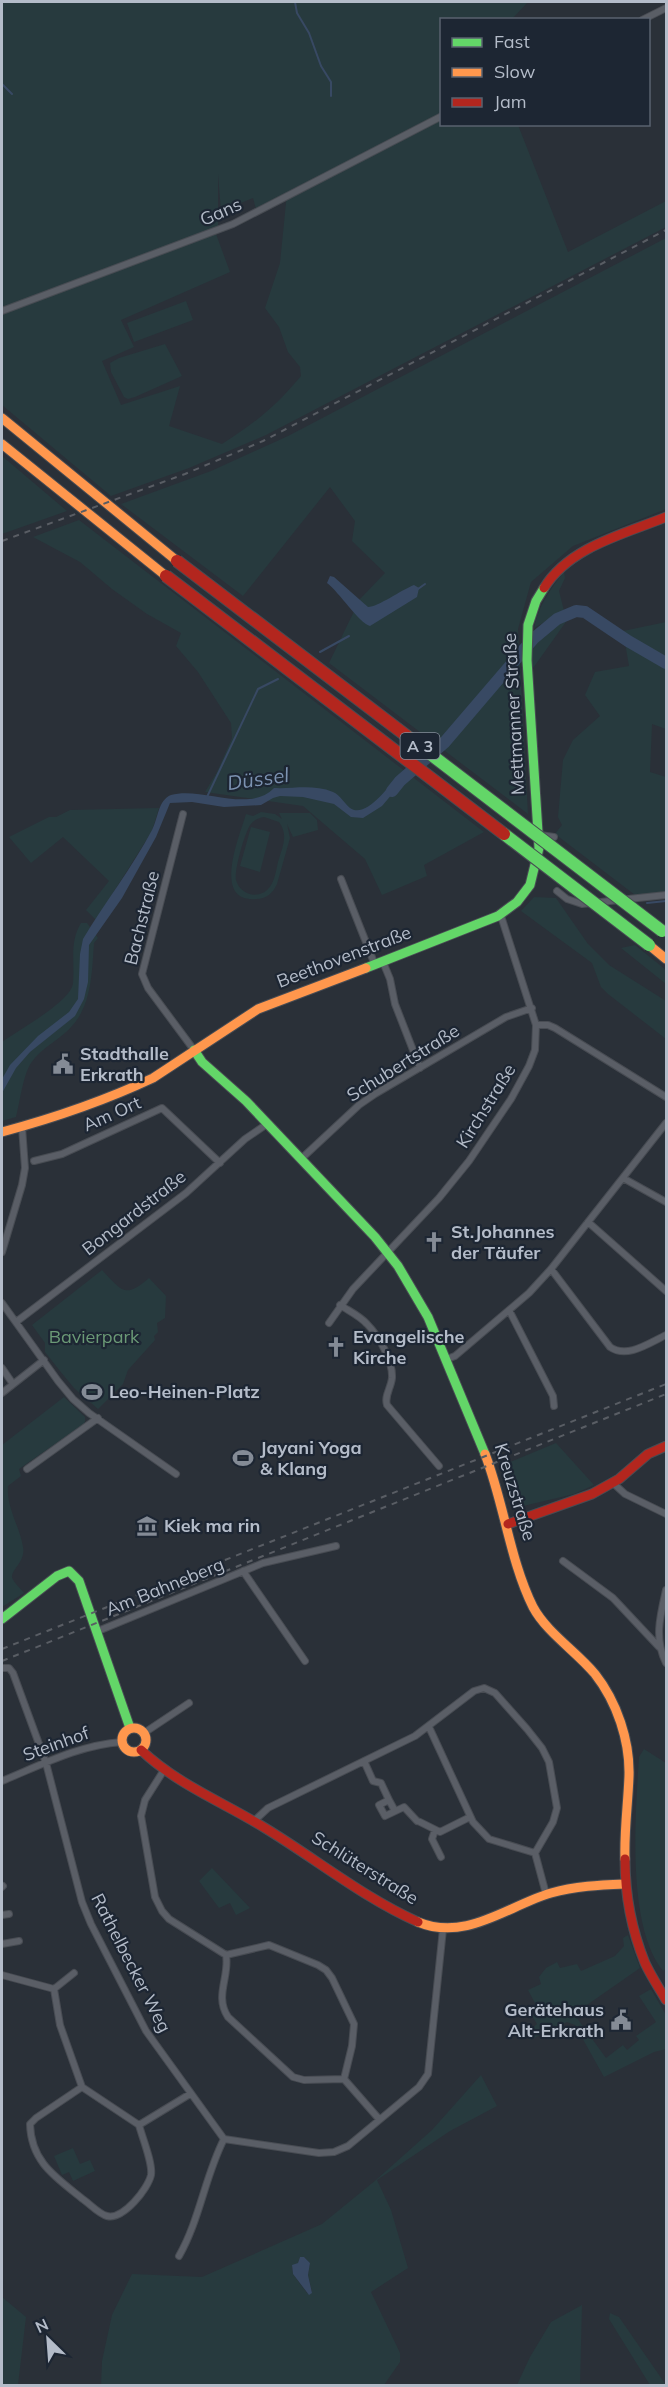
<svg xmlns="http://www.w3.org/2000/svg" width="668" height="2387" viewBox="0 0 668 2387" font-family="Mulish,sans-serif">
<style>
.green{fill:#273a3e;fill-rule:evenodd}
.water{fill:#384963}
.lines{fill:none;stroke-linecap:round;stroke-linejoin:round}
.stream{stroke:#384963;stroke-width:2}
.river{stroke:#384963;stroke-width:12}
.street-casing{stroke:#484c53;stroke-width:8}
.fast-casing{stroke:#484c53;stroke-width:11}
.slow-casing{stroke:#484c53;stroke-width:11}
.jam-casing{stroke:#484c53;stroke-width:11}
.street{stroke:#5a5e66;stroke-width:6}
.fast{stroke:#63d668;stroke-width:9}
.slow{stroke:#ff974d;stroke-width:9}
.jam{stroke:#b3261e;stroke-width:9}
.rail{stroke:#595d64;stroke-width:2;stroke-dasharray:6 6;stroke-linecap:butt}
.fast-bridge-casing{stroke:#474c53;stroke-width:14;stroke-linecap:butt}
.jam-bridge-casing{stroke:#474c53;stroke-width:14;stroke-linecap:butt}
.fast-bridge{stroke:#63d668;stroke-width:12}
.jam-bridge{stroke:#b3261e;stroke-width:12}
.labels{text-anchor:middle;stroke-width:4.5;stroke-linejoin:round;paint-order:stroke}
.shield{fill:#1d2633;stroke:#878f9c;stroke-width:1.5}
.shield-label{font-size:16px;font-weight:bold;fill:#b4bcc9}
.street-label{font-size:18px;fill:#b4bcc9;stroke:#1d2633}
.poi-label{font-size:18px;font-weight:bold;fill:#b4bcc9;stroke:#1d2633;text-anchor:start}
.park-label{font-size:18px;fill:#6b9a76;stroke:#1d2633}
.water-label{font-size:20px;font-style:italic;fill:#7c92b1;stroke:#1d2633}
</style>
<rect width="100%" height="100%" fill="#2a3038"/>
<path class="green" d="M 2,2 L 528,2 L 512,19 L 442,20 L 442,124 L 518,125 L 568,252 L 666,201 L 666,227 L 266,435 L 189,468 L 111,496 L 2,405 ZM 218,174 L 221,211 L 253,198 L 256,209 L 287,193 L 280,263 L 265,308 L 279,327 L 288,352 L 300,367 L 301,376 C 274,408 256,422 222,444 L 169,426 L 180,386 L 121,405 L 102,361 L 134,347 L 121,320 L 230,272 L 216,234 L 51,293 L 218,228 Z
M 666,238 L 666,509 L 573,546 L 531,582 L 518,629 L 528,814 L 329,663 L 360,599 L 385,573 L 352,541 L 355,521 L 330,487 L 243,596 L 121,504 L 211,471 L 288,436 Z
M 186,301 L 193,320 L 134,342 L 127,323 Z
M 165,344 L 182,376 L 135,397 L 128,399 L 124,397 L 111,372 L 110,363 L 119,358 Z
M 2,456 L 67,511 L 2,534 Z
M 79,520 L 484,832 L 424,865 L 427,876 L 382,895 L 365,859 L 303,806 L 205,792 L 217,772 L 232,738 L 231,723 L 198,672 L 176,646 L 181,633 L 147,614 L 112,589 L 80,562 L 33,537 Z
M 564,572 L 565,578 L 559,591 L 564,611 L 534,628 C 538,607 550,589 564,572 Z
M 568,619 L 531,671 L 531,646 L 563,620 Z
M 666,622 L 666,729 L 652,724 L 650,772 L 666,777 L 666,892 L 635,895 L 555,834 L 562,825 L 558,817 L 563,760 L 573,740 L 600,716 L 585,695 L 595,672 L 629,666 L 623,631 Z
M 159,808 L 152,831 L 96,920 L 86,910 L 109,881 L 63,837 L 31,863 L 9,837 L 49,817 L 56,817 L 70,810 Z
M 261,812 L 275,814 L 282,819 L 279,813 L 310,813 L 317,820 L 318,830 L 293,837 L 287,824 L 290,838 L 277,884 C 273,893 266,899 256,899 C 211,903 240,835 246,814 L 253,816 ZM 264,817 L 279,822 C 289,835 282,848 278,862 C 276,870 275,881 269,888 C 259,900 240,895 236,880 C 234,871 244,836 249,827 C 252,821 258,818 264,817 Z
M 251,827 L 270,832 L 260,872 L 240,866 Z
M 534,897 L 556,898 L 588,944 L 609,965 L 666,1001 L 666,1039 L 608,994 L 601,987 L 592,963 L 521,911 Z
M 81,923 L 87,923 L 98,938 L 94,943 C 92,971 92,1004 72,1026 C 60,1040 43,1046 31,1063 C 23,1075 20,1102 16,1117 L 2,1121 L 2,1042 C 17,1031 72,1001 73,983 C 75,961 69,943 81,923 Z
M 635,945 L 666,970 L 666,984 L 621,948 Z
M 102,1270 C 122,1291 125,1299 149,1278 L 166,1296 L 165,1318 L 157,1323 L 158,1332 L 154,1336 L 155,1340 L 128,1370 L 123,1384 L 98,1409 L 74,1388 L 60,1371 L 45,1352 L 45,1343 L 32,1325 Z
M 64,1397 L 85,1417 L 85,1421 L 84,1424 L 19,1469 L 21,1476 L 8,1486 C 6,1507 20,1527 23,1547 C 26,1561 11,1570 12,1577 C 13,1582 21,1589 24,1593 L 2,1607 L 2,1445 Z
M 556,1443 L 594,1485 L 574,1494 L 523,1506 L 518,1505 L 501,1466 Z
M 644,1749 L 666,1763 L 666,1969 L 663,1971 C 628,1928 635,1825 638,1772 L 639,1757 Z
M 212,1868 L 250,1908 L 236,1915 L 230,1903 L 219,1908 L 199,1881 Z
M 628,1935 L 640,1968 L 574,2014 L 606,2058 L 623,2045 L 627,2050 L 639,2040 L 636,2036 L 656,2022 L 639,1996 L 651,1989 L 666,2015 L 666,2049 L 654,2052 L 604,2077 L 575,2025 L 567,2022 L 530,2040 L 526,2033 L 537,2024 L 532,2016 L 538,2009 L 528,1990 L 541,1984 L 539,1977 L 546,1968 L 557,1962 L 560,1968 L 577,1964 L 581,1971 L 615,1956 L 624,1946 L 623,1938 Z
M 481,2075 L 497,2106 L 450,2131 L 377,2180 L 391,2210 L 408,2268 L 371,2292 L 400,2353 L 400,2362 L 384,2385 L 101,2386 L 102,2361 L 112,2315 L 132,2274 L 202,2277 L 322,2224 L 376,2180 L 432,2130 ZM 300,2257 L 304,2257 L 310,2263 L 308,2275 L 312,2292 L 307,2293 L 293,2274 L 292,2266 L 298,2263 Z
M 73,2148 L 80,2164 L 90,2160 L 95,2171 L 73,2181 L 69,2172 L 62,2175 L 54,2156 Z
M 2,2297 L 26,2317 L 18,2385 L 2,2385 Z
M 582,2305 L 580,2385 L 517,2385 L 530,2357 L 551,2322 Z
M 610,2313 L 619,2317 L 666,2385 L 650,2385 L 609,2319 Z"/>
<path class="water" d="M 330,576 L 334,577 L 368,607 C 378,607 401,590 414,585 L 419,588 L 417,597 L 370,626 C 358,622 340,593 327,583 Z
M 396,777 L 404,780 L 382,806 L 363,818 L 351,817 L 334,804 L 303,797 L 280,796 L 273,798 L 261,805 L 224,807 L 192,802 L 170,803 L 156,837 L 122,898 L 89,945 L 88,982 L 84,999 L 75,1016 L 30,1052 L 16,1068 L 2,1093 L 2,1079 L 10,1065 L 38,1036 L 69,1012 L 78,999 L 80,954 L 83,939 C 105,902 132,868 152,830 C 158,819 158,800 171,795 C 201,786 249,814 274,788 C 294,789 313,784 333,792 C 340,795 344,803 350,808 C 365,819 388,788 396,777 Z
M 300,2257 L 304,2257 L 310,2263 L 308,2275 L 312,2293 L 309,2295 L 293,2274 L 292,2265 L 298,2263 Z"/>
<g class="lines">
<path class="stream" d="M 295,2 L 297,13 L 309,33 L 321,66 L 331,82 L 331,96
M 2,84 L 12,94
M 418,589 L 425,584
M 320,652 L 349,636
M 207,797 L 258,689 L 278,679
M 647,903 L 666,901"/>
<path class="river" d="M 392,791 L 400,781 L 444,743 L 533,639 L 557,619 L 576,611 L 585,612 L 628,641 L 666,663"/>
<g class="street-casing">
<path id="street" d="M 642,20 L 666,8
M 2,311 L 233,224 L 442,116
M 183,814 L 142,974 L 148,988 L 194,1050
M 540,835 L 554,837
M 341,879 L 375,965
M 557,891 L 567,899 L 582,904 L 666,895
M 383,962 L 390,979 L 395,1004 L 420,1068
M 536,1025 L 548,1025 L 555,1028 L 666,1097
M 301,1159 L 359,1105 L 375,1094 L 506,1017 L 532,1008
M 34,1161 L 62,1154 L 162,1108 L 220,1163
M 623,1178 L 666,1202
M 588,1222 L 666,1291
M 2,1252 L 22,1185 L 25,1168 L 22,1127
M 551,1269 L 610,1347 C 627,1359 649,1343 666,1335
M 2,1303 L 58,1381 L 73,1399 L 89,1413 L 176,1474
M 340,1305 C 349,1311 360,1316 367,1324 C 379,1336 393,1361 392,1378 C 391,1388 384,1396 387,1405 L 439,1466
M 509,1310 L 553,1396 L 554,1406
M 16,1322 L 186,1193 L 245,1139 L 267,1124
M 329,1323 L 353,1289 L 439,1198 L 469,1161 L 511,1099 L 529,1066 L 535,1050 L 536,1025 L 501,916
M 447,1359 L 455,1356 L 529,1293 L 551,1269 L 666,1123
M 2,1368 L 13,1384
M 2,1393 L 44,1360
M 27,1469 L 98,1418
M 613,1483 L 625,1494 L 666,1514
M 563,1561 L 613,1598 L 659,1647
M 243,1571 L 305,1661
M 666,1590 C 660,1616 654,1639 666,1663
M 98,1631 L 263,1563 L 336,1546
M 2,1668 L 9,1668 L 13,1673 L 46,1763 L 82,1902 L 91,1924 L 146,2031 L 224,2139 L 319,2153 L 334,2152 L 348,2146 L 419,2087 L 428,2074 L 443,1929
M 429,1727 L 473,1822 L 489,1839 L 535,1853
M 144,1733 L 189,1703
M 364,1761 L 373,1781 L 381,1783 L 389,1800
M 164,1770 L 145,1800 L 141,1816 L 155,1897 L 162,1911 L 169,1919 L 226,1955 L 269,1945 L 318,1965 L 326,1970 L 332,1978 L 354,2024 L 352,2046 L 344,2079
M 2,1781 C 41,1765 79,1745 122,1742
M 395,1811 L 389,1800 L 379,1805 L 385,1816 L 404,1807 L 417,1821
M 254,1821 L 268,1808 L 415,1736 L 474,1691 L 484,1688 L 495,1693 L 527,1729 L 542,1748 L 549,1762 L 557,1808 L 553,1822 L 535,1853 L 546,1894
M 420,1822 L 440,1832 L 470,1817
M 435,1830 L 432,1839 L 441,1857
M 2,1887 L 3,1886
M 2,1915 L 9,1914
M 2,1944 L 19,1941
M 226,1955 C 230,1976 214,1996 228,2017 L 293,2077 L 304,2080 L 344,2079
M 2,1975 L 54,1989 L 60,2025 L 82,2087 L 139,2125
M 54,1989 L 74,1973
M 344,2079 L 379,2119
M 82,2087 L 36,2118 L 30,2124 C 31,2163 57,2178 84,2200 C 91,2205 99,2214 107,2216 C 123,2220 148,2189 151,2175 C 153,2163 142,2137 139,2125
M 139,2125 L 190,2094
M 179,2256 C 200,2219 205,2176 224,2139"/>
</g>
<g class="fast-casing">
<path id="fast" d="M 366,968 L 498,916 L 517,902 L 530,885 L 539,848 L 527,660 L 528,625 L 536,601 L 544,588
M 194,1050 L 202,1062 L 246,1101 L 375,1237 L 398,1266 L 428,1317 L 485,1454
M 2,1619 L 57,1576 L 69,1571 L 79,1581 L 130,1728"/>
</g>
<g class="slow-casing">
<path id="slow" d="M 2,418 L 177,561
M 2,444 L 166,576
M 649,945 L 666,959
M 2,1132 C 54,1118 104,1101 153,1078 L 258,1009 L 366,968
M 485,1454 C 504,1503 510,1561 533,1607 C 547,1633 576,1651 595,1674 C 617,1702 630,1741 629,1776 C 628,1804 624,1831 625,1859
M122 1740a12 12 0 1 1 24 0a12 12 0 1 1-24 0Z
M 418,1922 C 466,1942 507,1906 551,1893 C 575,1886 600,1885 625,1884"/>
</g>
<g class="jam-casing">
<path id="jam" d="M 544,588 C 569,547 624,534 666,517
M 508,1524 L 592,1494 L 619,1479 L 648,1454 L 666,1446
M 141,1750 C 178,1785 223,1802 265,1828 C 316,1859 364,1898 418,1922
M 625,1859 C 625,1894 632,1931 645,1963 C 651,1976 659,1988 666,2000"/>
</g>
<use href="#street" class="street"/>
<use href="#fast" class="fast"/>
<use href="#slow" class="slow"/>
<use href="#jam" class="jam"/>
<path class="rail" d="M 2,541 L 185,474 L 263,441 L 666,230
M 2,1649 L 666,1384
M 2,1661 L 666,1394"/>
<g class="fast-bridge-casing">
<path id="fast-bridge" d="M 408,737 L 662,931
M 504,834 L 649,945"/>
</g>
<g class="jam-bridge-casing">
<path id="jam-bridge" d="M 177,561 L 408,737
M 166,576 L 504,834"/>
</g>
<use href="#fast-bridge" class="fast-bridge"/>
<use href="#jam-bridge" class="jam-bridge"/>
</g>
<defs>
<g id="civic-bare" transform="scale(1.62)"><path d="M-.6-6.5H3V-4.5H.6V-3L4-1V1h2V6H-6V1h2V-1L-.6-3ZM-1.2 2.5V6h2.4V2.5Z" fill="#848b96" stroke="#1d2633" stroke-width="2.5" paint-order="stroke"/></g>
<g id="church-bare" transform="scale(1.62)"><path d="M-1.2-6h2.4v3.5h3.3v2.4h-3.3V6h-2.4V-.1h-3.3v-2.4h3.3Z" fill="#848b96" stroke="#1d2633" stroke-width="2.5" paint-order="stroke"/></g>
<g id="stadium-bare" transform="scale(1.62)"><path d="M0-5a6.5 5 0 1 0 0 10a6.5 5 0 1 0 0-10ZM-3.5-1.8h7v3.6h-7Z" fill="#848b96" stroke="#1d2633" stroke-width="2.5" paint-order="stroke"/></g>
<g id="museum-bare" transform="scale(1.62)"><path d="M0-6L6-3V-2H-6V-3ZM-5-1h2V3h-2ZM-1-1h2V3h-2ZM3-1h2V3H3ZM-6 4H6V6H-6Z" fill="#848b96" stroke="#1d2633" stroke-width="2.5" paint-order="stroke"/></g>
</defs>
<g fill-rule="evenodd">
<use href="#civic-bare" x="63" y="1064"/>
<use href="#church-bare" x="434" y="1242"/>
<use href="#church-bare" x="336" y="1347"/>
<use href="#stadium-bare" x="92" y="1392"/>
<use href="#stadium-bare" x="243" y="1458"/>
<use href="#museum-bare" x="147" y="1526"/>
<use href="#civic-bare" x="621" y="2020"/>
</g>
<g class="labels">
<rect class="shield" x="400.5" y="733" width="39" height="26" rx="4.5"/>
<g class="shield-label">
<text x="420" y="752">A 3</text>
</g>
<g class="street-label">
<text transform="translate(221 212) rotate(-24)" y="6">Gans</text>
<text transform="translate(514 714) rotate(-93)" y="6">Mettmanner Straße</text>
<text transform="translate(142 918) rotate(-76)" y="6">Bachstraße</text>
<text transform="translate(344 957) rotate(-21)" y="6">Beethovenstraße</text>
<text transform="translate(403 1063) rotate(-32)" y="6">Schubertstraße</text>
<text transform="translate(486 1106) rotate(-58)" y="6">Kirchstraße</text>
<text transform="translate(112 1114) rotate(-24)" y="6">Am Ort</text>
<text transform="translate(134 1213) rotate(-38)" y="6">Bongardstraße</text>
<text transform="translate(515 1492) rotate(73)" y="6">Kreuzstraße</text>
<text transform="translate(165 1587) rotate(-22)" y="6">Am Bahneberg</text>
<text transform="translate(56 1744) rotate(-20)" y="6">Steinhof</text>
<text transform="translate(365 1868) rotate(32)" y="6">Schlüterstraße</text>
<text transform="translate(131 1963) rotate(63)" y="6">Rathelbecker Weg</text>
</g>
<g class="poi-label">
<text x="80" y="1060">Stadthalle<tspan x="80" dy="21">Erkrath</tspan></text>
<text x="451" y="1238">St.Johannes<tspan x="451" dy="21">der Täufer</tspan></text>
<text x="353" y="1343">Evangelische<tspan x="353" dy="21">Kirche</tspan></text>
<text x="109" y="1398">Leo-Heinen-Platz</text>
<text x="260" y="1454">Jayani Yoga<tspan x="260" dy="21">&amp; Klang</tspan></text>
<text x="164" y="1532">Kiek ma rin</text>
<text x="604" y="2016" text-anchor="end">Gerätehaus<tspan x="604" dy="21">Alt-Erkrath</tspan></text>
</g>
<g class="park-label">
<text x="94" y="1343">Bavierpark</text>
</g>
<g class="water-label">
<text transform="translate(258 779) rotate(-8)" y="7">Düssel</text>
</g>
</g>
<rect width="668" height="2387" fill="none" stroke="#b4bcc9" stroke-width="6"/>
<rect x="440" y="18" width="210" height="108" fill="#1d2633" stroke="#59626f" stroke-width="1.5"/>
<rect x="452" y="38" width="30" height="9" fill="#63d668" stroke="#59626f" stroke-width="1.5"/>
<text x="494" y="48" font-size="18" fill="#b4bcc9">Fast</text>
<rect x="452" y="68" width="30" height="9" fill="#ff974d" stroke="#59626f" stroke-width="1.5"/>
<text x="494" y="78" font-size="18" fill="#b4bcc9">Slow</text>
<rect x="452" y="98" width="30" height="9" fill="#b3261e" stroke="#59626f" stroke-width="1.5"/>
<text x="494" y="108" font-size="18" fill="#b4bcc9">Jam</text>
<g transform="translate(48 2339) rotate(335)" stroke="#1d2633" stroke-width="4.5" paint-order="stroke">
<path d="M0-4.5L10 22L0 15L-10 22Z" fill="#b4bcc9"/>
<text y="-9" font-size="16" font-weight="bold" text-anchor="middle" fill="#b4bcc9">N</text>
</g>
</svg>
